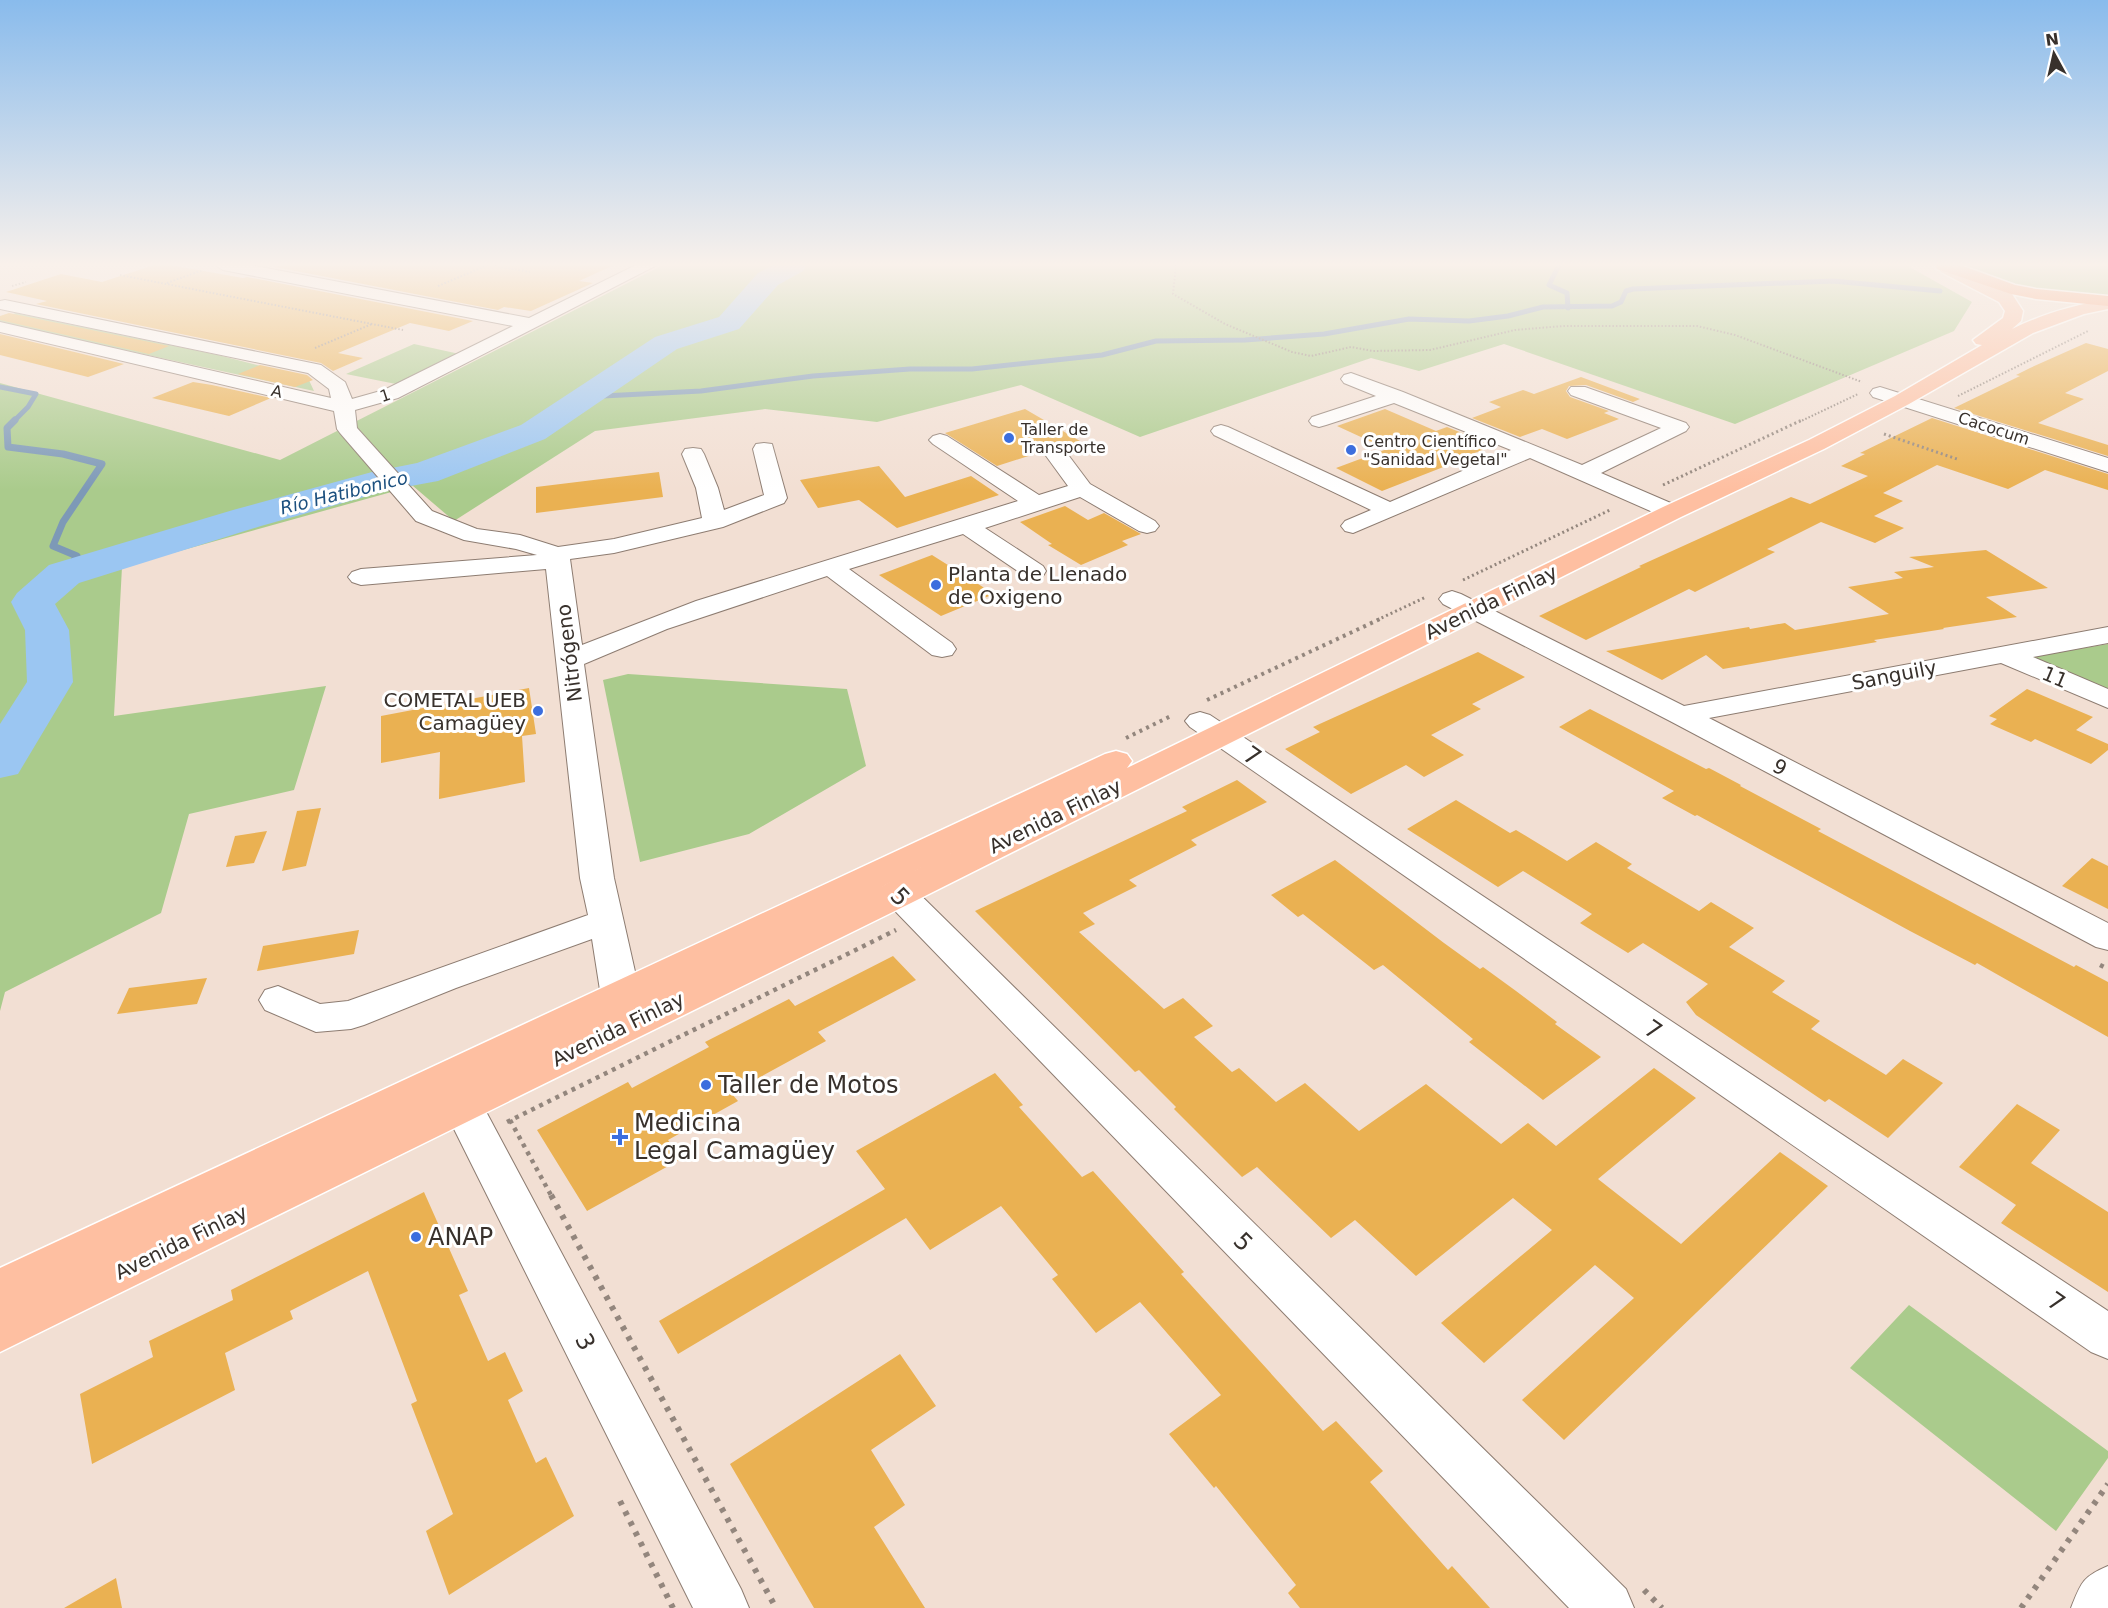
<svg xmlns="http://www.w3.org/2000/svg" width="2108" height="1608" viewBox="0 0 2108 1608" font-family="'DejaVu Sans',sans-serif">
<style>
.green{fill:#aacb8c}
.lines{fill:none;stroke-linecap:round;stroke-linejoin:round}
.stream-far1{stroke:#7d99b7;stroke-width:5}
.stream{stroke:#7d99b7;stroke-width:7}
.river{fill:#9bc6f2;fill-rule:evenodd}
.building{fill:#eab152}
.minor-casing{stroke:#8d7c71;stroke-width:2}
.major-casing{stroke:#fff;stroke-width:3}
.highway-casing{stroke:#fff;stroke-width:3}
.path-far4{stroke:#93867d;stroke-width:2;stroke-dasharray:1.5 2;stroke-linecap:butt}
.path-far3{stroke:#93867d;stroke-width:3;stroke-dasharray:2 3;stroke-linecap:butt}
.path-far2{stroke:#93867d;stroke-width:4;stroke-dasharray:3 4.5;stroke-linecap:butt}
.path-far1{stroke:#93867d;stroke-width:4.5;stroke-dasharray:4 5;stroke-linecap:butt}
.path{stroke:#93867d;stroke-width:6;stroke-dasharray:4.5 7;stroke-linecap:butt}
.minor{fill:#fff;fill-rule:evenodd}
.major{fill:#febfa1;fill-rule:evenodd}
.highway{fill:#fe9563;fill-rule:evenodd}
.poi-dot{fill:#3c6ede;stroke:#fff;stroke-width:2}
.labels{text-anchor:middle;stroke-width:6;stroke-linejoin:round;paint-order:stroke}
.far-street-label{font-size:16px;fill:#38312c;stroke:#fff}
.far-poi-label{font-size:16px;fill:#38312c;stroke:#fff;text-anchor:start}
.far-water-label{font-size:18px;font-style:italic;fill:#1c507f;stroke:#fff}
.poi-label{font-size:20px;fill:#38312c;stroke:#fff;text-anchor:start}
.street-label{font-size:20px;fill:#38312c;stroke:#fff}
.near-street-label{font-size:24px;fill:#38312c;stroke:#fff}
.near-poi-label{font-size:24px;fill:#38312c;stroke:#fff;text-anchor:start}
</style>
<rect width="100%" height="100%" fill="#f2dfd3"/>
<path class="green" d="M 663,265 L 1906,265 L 1972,302 L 1954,331 L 1735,424 L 1504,344 L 1419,371 L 1371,358 L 1140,437 L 1021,385 L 877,422 L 765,409 L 595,431 L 454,521 L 413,486 L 122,567 L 114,716 L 326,686 L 294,790 L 189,814 L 161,913 L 5,992 L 0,1011 L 0,383 L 280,460 Z
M 1957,265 L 2108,265 L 2108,300 L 2009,286 Z
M 16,313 L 218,355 L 308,378 L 314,391 L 0,323 L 0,318 Z
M 414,344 L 464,355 L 401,385 L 346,374 Z
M 2108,644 L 2108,690 L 2030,657 Z
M 628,674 L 847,689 L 866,766 L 749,834 L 640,862 L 603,680 Z
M 1909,1305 L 2108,1451 L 2108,1458 L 2056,1531 L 1850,1368 Z"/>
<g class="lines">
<path class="stream-far1" d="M 1559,265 L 1549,285 L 1567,293 L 1568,308
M 0,387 L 36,394 L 28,407 L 13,422
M 583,397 L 701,391 L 813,376 L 910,369 L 972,369 L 1102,355 L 1156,341 L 1245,340 L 1324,334 L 1409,319 L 1469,321 L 1508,316 L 1543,307 L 1612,306 L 1621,302 L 1626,291 L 1633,289 L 1833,281 L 1940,291"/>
<path class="stream" d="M 15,420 L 7,428 L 8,447 L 63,454 L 102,464 L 63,522 L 53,546 L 77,556 L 64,574"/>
<path class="river" d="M 773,265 L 807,265 L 803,271 L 778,285 L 739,329 L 677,349 L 545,439 L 438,481 L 389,490 L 261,526 L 79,583 L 55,604 L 69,630 L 73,682 L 18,774 L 0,778 L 0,724 L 27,682 L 25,630 L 11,602 L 17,593 L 49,565 L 233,510 L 372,472 L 417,463 L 521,425 L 655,337 L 719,317 L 758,273 Z"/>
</g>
<path class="building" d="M 154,265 L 170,265 L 243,278 L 247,277 L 473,321 L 449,331 L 410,323 L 338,353 L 363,358 L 333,371 L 321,363 L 36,304 L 47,301 L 6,292 L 61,274 L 102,282 Z
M 281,265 L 614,265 L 579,281 L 593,283 L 531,311 L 504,307 L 498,310 L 275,267 Z
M 9,313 L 169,346 L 149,354 L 0,320 L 0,316 Z
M 0,334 L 124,364 L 88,377 L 0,355 Z
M 2086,343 L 2108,349 L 2108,371 L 2065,393 L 2084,399 L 2038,423 L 2108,445 L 2108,456 L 1954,408 L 2020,376 L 2016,375 L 2030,368 Z
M 260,365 L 307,375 L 313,380 L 295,387 L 238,374 Z
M 1581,377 L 1640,399 L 1633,402 L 1586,385 L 1569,386 L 1566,391 L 1570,397 L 1609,411 L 1604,413 L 1619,419 L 1567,439 L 1542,429 L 1520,437 L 1472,418 L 1501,407 L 1489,402 L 1523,390 L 1534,394 Z
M 193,382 L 212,385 L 271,398 L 229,416 L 152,398 Z
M 1025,409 L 1080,441 L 1064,446 L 1060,442 L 1044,442 L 1039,448 L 1041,452 L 997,466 L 945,433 Z
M 1385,409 L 1436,431 L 1447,427 L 1495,446 L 1442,464 L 1446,466 L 1382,491 L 1336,468 L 1387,449 L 1337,426 Z
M 1932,418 L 2108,474 L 2108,490 L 2045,470 L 2008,489 L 1937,465 L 1883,493 L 1903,501 L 1874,516 L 1904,528 L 1875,543 L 1821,522 L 1767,549 L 1775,552 L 1695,592 L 1689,589 L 1586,640 L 1539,616 L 1641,567 L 1639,566 L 1791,497 L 1810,504 L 1868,476 L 1841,466 L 1865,454 L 1860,453 Z
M 879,466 L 905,497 L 971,476 L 999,495 L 897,528 L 859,500 L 818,508 L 800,480 Z
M 659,472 L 663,497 L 536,513 L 536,487 Z
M 1065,506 L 1088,520 L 1104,513 L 1141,534 L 1122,541 L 1128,545 L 1081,565 L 1048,545 L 1052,544 L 1020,522 Z
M 1986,550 L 2048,588 L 1986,597 L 2017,617 L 1943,628 L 1944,629 L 1874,640 L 1877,642 L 1723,669 L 1706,655 L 1662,680 L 1606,651 L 1749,627 L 1750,629 L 1785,623 L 1795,630 L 1889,614 L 1848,587 L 1903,578 L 1894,572 L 1934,567 L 1909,557 Z
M 932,555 L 994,594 L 941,616 L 879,575 Z
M 1478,652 L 1525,677 L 1472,704 L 1481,709 L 1431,735 L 1464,755 L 1424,777 L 1406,765 L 1351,794 L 1285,749 L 1320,732 L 1313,727 Z
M 529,688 L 536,734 L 522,736 L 525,782 L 439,799 L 440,752 L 381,763 L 381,716 Z
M 2027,689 L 2093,717 L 2076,730 L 2108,744 L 2108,750 L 2091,764 L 2035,739 L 2031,742 L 1990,724 L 1997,719 L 1989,716 Z
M 1590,709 L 1706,769 L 1709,768 L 1741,785 L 1740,786 L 1821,829 L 1818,831 L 2074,967 L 2076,965 L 2108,982 L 2108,1037 L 1977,963 L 1975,965 L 1910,931 L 1697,815 L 1695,816 L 1662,798 L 1674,791 L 1559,727 Z
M 1237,780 L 1267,802 L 1191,840 L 1197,845 L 1129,880 L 1137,886 L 1083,913 L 1095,924 L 1079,932 L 1164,1009 L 1183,998 L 1213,1026 L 1194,1037 L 1232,1072 L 1239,1068 L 1276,1102 L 1305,1083 L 1359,1131 L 1426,1084 L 1501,1144 L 1528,1123 L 1556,1146 L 1654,1068 L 1696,1098 L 1598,1179 L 1681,1244 L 1780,1152 L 1828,1186 L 1564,1440 L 1522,1400 L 1634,1298 L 1595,1265 L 1484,1363 L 1441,1323 L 1552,1230 L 1513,1198 L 1416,1276 L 1355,1220 L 1331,1238 L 1257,1167 L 1242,1177 L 1174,1109 L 1176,1107 L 1139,1070 L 1135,1072 L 975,911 L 1187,811 L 1182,807 Z
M 1456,800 L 1510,833 L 1516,830 L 1567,861 L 1596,842 L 1632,864 L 1627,868 L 1699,911 L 1711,902 L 1754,928 L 1729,947 L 1785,981 L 1772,992 L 1820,1021 L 1811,1029 L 1886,1075 L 1903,1059 L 1943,1083 L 1888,1138 L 1829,1099 L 1825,1102 L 1696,1015 L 1686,1002 L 1708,984 L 1643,943 L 1628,953 L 1580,923 L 1592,914 L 1523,871 L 1498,887 L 1407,829 Z
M 321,808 L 306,866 L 282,871 L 297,811 Z
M 267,831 L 254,863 L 226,867 L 235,836 Z
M 2092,858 L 2108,866 L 2108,909 L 2062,886 Z
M 1335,860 L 1444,943 L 1480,969 L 1483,967 L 1516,991 L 1557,1022 L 1555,1024 L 1601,1057 L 1543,1100 L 1469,1042 L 1473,1039 L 1383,965 L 1374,970 L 1303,914 L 1298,917 L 1271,895 Z
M 359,930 L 354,954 L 257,971 L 263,946 Z
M 893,956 L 916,980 L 818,1032 L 826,1041 L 731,1093 L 738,1101 L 668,1140 L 681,1159 L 587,1211 L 537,1130 L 628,1082 L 632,1088 L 709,1047 L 705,1042 L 789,999 L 795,1006 Z
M 207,978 L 197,1004 L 117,1014 L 129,988 Z
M 995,1073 L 1023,1105 L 1019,1107 L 1082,1177 L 1093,1171 L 1184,1272 L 1181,1274 L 1323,1431 L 1336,1421 L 1383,1471 L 1370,1482 L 1448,1570 L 1452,1566 L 1490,1608 L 1300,1608 L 1288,1593 L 1296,1585 L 1216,1486 L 1214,1488 L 1169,1434 L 1221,1395 L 1140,1302 L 1096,1333 L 1052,1279 L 1058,1275 L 1001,1206 L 930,1250 L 906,1218 L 678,1354 L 659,1321 L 885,1189 L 856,1151 Z
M 2017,1104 L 2060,1130 L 2031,1163 L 2108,1212 L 2108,1292 L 2001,1223 L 2016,1205 L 1959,1167 Z
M 424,1192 L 468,1291 L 459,1295 L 488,1361 L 505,1352 L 523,1391 L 508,1400 L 536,1463 L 546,1457 L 574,1516 L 449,1595 L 426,1531 L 453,1514 L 411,1404 L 417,1401 L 368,1271 L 290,1311 L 293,1319 L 225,1353 L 235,1390 L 92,1464 L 80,1394 L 153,1357 L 149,1341 L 233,1300 L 231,1290 Z
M 900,1354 L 936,1406 L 871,1450 L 905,1505 L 874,1527 L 925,1608 L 814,1608 L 730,1464 Z
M 116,1578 L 122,1608 L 64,1608 Z"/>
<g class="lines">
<g class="minor-casing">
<path id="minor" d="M 215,265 L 250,265 L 529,318 L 636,265 L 657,265 L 398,398 L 355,410 L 357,428 L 432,511 L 477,529 L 520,535 L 558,547 L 614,539 L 702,518 L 696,488 L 682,454 L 685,449 L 693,448 L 701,449 L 704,454 L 718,488 L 724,510 L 764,495 L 753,449 L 756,444 L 764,443 L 772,444 L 787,498 L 784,503 L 723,527 L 614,553 L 570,559 L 582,645 L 696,601 L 1018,501 L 933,444 L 929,440 L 933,436 L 940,434 L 947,436 L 1039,495 L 1068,486 L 1041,449 L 1044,444 L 1052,443 L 1060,444 L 1090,484 L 1155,521 L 1159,526 L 1155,531 L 1147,533 L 1139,531 L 1080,497 L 985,528 L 1043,566 L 1046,571 L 1043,576 L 1034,578 L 1025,576 L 963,534 L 849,569 L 952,643 L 956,649 L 952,655 L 942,657 L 932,655 L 827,576 L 667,629 L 584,664 L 614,878 L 636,976 L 643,1022 L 637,1032 L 624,1036 L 611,1032 L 605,1022 L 592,939 L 456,988 L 364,1025 L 351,1029 L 316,1032 L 265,1010 L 259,1000 L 265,990 L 278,986 L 320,1004 L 348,1001 L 588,915 L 580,878 L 546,569 L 361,585 L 352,582 L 348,577 L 352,572 L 361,569 L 537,555 L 516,549 L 464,540 L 416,521 L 340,433 L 337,429 L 334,411 L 0,332 L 0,322 L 331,398 L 329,389 L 308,373 L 0,309 L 0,301 L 5,300 L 321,365 L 345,382 L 352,399 L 384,390 L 513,326 L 223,270 Z
M 1351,373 L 1403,392 L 1582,465 L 1661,428 L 1571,395 L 1568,391 L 1571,387 L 1585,387 L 1686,423 L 1689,427 L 1686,431 L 1601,473 L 1680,507 L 1684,512 L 1680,517 L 1672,519 L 1664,517 L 1530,458 L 1353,533 L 1345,531 L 1341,526 L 1345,521 L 1371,510 L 1214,435 L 1211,431 L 1214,427 L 1221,425 L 1228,427 L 1390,502 L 1511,450 L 1394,403 L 1326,425 L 1319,427 L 1312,425 L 1309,421 L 1312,417 L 1376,396 L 1344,383 L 1341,379 L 1344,375 Z
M 1880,387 L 2108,458 L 2108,472 L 1873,397 L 1870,393 L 1873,389 Z
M 1452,591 L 1461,594 L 1684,706 L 2108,627 L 2108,643 L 2033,657 L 2108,689 L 2108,708 L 2001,663 L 1709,718 L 2108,923 L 2108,950 L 2096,947 L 1670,721 L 1443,604 L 1439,599 L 1443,594 Z
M 1200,712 L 1210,715 L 2108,1311 L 2108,1359 L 2091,1352 L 1190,727 L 1185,721 L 1190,715 Z
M 879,863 L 891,866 L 1626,1589 L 1634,1608 L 1569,1608 L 867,882 L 862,874 L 867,866 Z
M 455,1066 L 469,1071 L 482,1104 L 741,1589 L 749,1608 L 693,1608 L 442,1105 L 435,1082 L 441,1071 Z
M 2108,1566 L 2108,1608 L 2071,1608 C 2081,1583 2082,1577 2108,1566 Z"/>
</g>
<g class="major-casing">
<path id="major" d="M 1940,265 L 1955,265 L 2012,294 L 2023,311 L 2021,321 L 2012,329 C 2043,314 2074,305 2108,299 L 2108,309 L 2084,314 L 2033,333 L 1909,404 L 1824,449 L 1681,517 L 911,903 L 0,1352 L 0,1268 L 1105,754 L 1116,751 L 1127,754 L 1132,761 L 1127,768 L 1663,507 L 1809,440 L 1895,396 L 1982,345 L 1976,344 L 1973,340 L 2003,318 L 2005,311 L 1999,302 L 1941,272 L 1939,268 ZM 1106,778 L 885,885 L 854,900 Z"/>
</g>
<g class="highway-casing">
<path id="highway" d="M 1935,265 L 1960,265 L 2015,285 L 2036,289 L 2108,296 L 2108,306 L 2036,299 L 2011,294 L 1937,269 Z"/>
</g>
<path class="path-far4" d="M 491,265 L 530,272
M 1176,265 L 1173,294 L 1225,324 L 1292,352 L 1311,356 L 1351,347 L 1373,351 L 1430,350 L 1515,330 L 1563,326 L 1697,326 L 1735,335 L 1862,382
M 120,275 L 403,330
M 167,283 L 203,270
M 12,286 L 26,282
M 438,286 L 488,265
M 315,348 L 372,324
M 1958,396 L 2088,331
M 1799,422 L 1858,394"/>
<path class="path-far3" d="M 1884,434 L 1957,459
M 1663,485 L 1802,420
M 1463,580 L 1610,510
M 1377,620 L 1426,597"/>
<path class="path-far2" d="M 1207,700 L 1380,619
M 1126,738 L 1173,715"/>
<path class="path-far1" d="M 2100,965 L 2108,969
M 510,1120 L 552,1197
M 507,1122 L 896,930"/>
<path class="path" d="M 551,1195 L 776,1608
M 620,1501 L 673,1608
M 1644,1590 L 1662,1608
M 2021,1608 L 2108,1484"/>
<use href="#minor" class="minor"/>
<use href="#major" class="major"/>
<use href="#highway" class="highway"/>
</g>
<linearGradient id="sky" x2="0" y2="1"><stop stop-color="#89bbec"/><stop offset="0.54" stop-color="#f9f1eb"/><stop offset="1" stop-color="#f9f1eb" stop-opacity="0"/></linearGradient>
<rect width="2108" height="490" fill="url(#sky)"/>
<g class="poi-dot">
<circle cx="1009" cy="438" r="6"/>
<circle cx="1351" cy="450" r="6"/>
<circle cx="936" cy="585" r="6"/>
<circle cx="538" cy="711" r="6"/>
<circle cx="706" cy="1085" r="6"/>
<path d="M617 1128h6v6h6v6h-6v6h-6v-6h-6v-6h6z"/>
<circle cx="416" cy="1237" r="6"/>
</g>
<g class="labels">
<g class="far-street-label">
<text transform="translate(277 391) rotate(13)" y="6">A</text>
<text transform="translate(385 395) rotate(-18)" y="6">1</text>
<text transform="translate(1994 428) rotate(18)" y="6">Cacocum</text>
</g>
<g class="far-poi-label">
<text x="1021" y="435">Taller de<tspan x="1021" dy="18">Transporte</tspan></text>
<text x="1363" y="447">Centro Científico<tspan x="1363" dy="18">"Sanidad Vegetal"</tspan></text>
</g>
<g class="far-water-label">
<text transform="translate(344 493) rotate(-14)" y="6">Río Hatibonico</text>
</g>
<g class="poi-label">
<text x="948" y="581">Planta de Llenado<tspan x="948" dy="23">de Oxigeno</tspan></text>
<text x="526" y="707" text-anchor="end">COMETAL UEB<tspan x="526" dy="23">Camagüey</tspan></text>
</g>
<g class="street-label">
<text transform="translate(1491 602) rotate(-26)" y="7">Avenida Finlay</text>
<text transform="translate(569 653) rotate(-97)" y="7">Nitrógeno</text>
<text transform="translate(1894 675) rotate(-11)" y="7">Sanguily</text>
<text transform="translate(2055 677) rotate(23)" y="7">11</text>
<text transform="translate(1780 767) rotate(28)" y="7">9</text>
<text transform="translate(1055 816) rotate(-26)" y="7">Avenida Finlay</text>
<text transform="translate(618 1029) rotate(-26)" y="7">Avenida Finlay</text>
<text transform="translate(181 1242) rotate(-26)" y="7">Avenida Finlay</text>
</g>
<g class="near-street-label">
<text transform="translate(1252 756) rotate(35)" y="8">7</text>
<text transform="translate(900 897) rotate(47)" y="8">5</text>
<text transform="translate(1653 1030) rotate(34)" y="8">7</text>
<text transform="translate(1243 1242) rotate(45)" y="8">5</text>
<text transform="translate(2056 1302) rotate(34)" y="8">7</text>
<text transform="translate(585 1342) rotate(63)" y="8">3</text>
</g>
<g class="near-poi-label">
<text x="718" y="1093">Taller de Motos</text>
<text x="634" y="1131">Medicina<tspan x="634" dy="28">Legal Camagüey</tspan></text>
<text x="428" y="1245">ANAP</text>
</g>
</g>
<g transform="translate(2054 54) rotate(352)" stroke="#ffffff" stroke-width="4.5" paint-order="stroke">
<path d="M0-4.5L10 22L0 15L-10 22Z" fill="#38312c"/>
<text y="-9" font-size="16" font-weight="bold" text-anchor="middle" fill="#38312c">N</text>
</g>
</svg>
